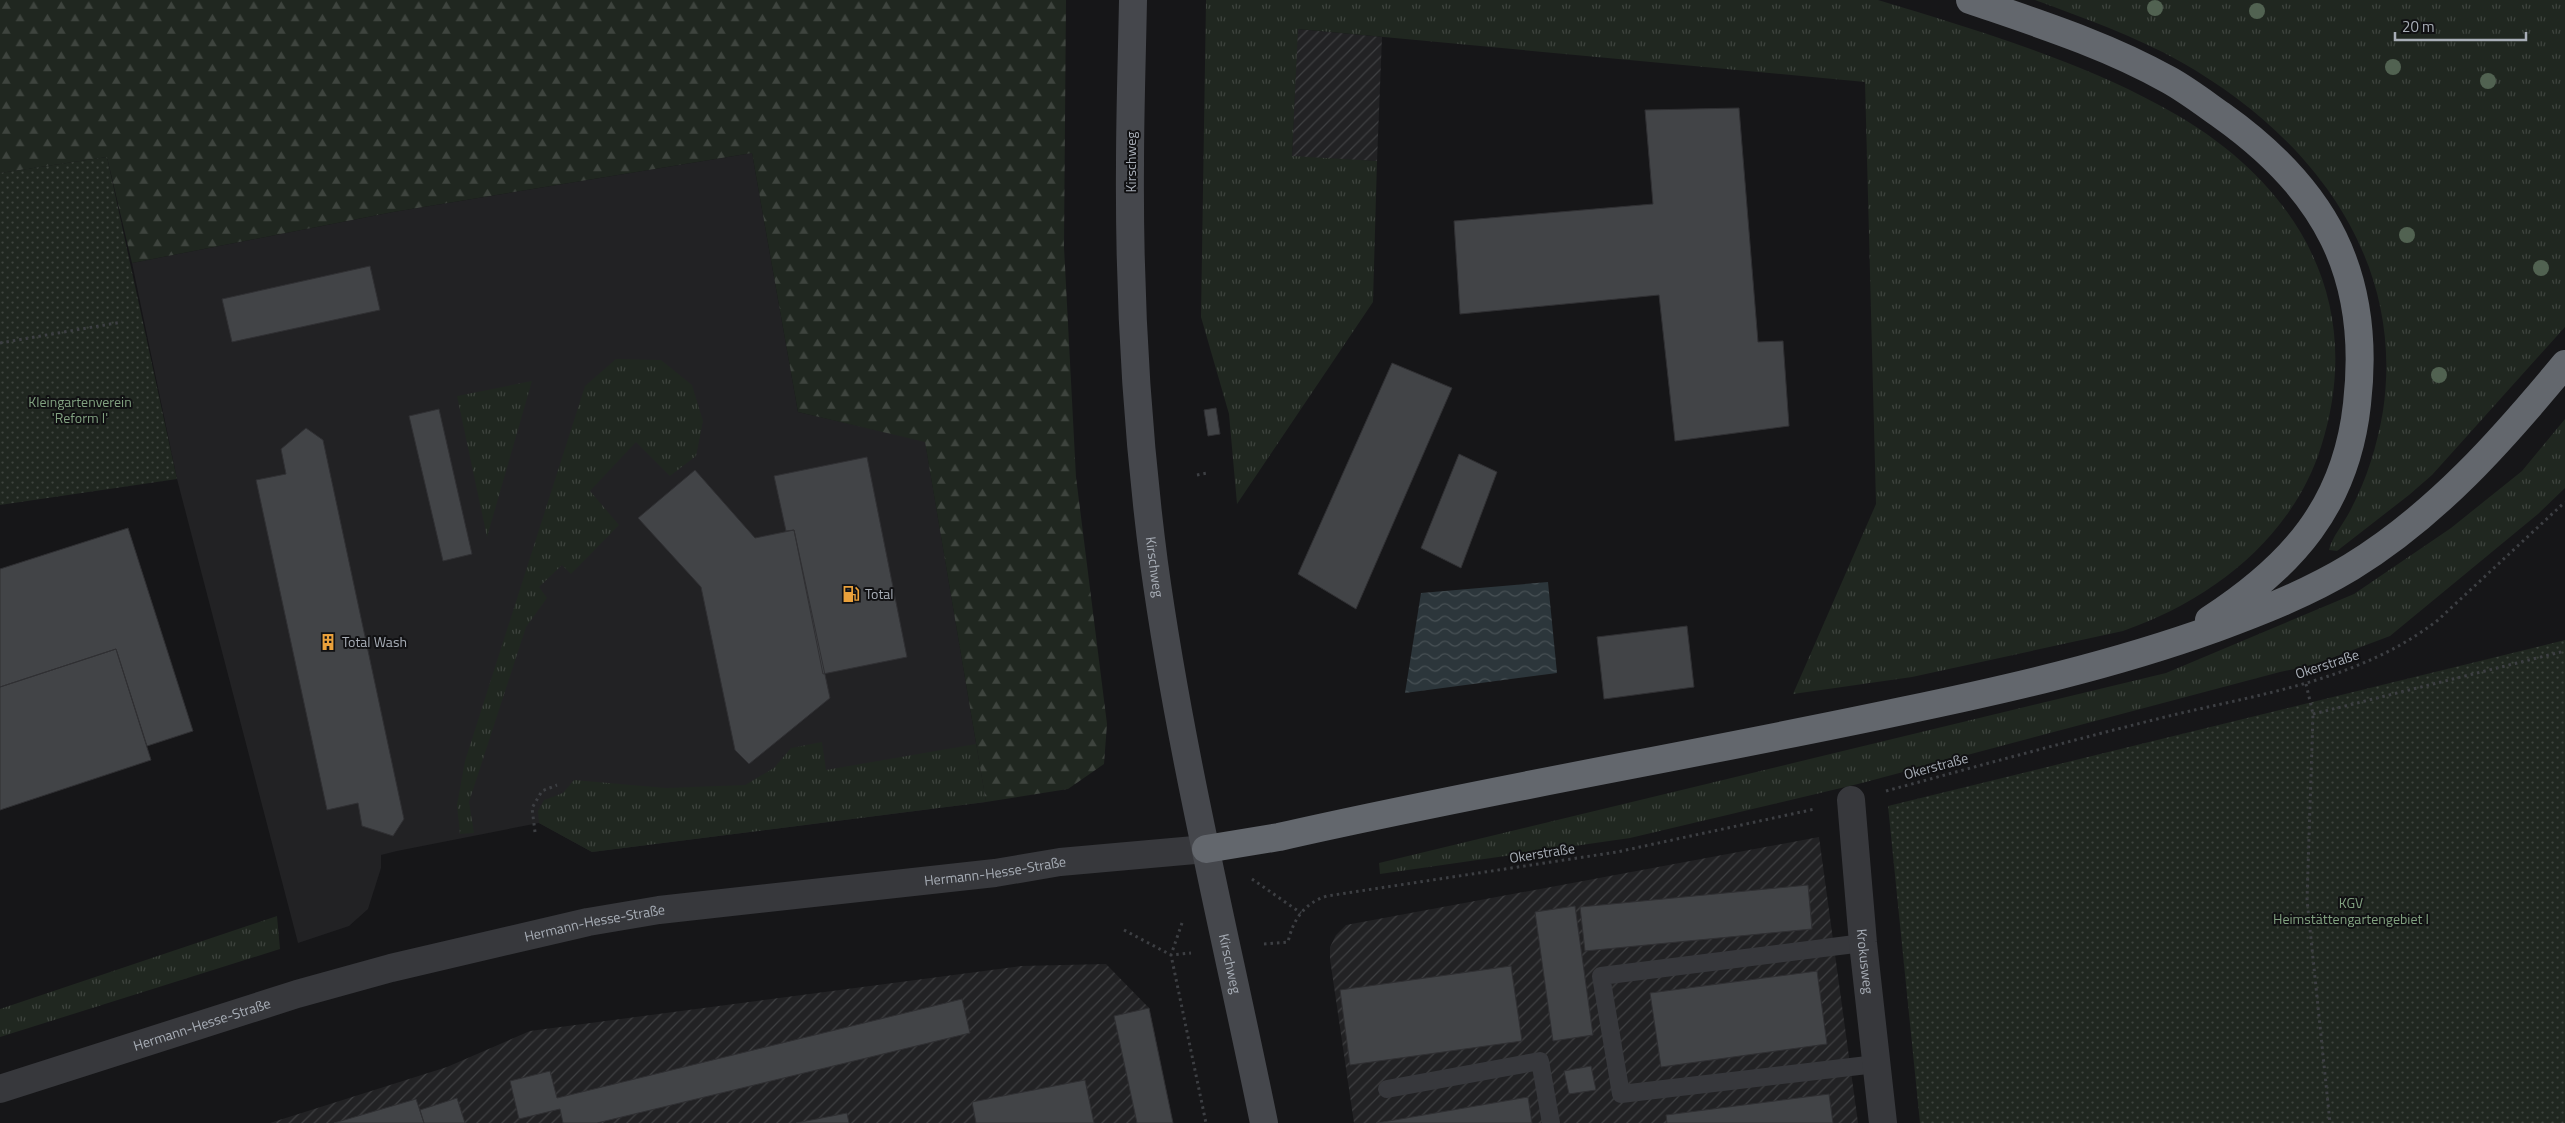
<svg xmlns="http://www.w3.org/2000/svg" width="2565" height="1123" viewBox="0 0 2565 1123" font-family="'Titillium Web',sans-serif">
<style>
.built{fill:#222224}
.industrial{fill:url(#industrial-furrows)}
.grass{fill:url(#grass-tufts)}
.forest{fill:url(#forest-firs)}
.park{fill:url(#park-dots)}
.water{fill:url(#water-waves)}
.building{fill:#424447;stroke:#303033}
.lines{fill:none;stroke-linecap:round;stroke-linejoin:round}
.path{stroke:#3d3f43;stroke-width:3;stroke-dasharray:2.5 4;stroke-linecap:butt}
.lane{stroke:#37383c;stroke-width:18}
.street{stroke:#37383c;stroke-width:28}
.secondary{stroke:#45474c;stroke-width:28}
.highway{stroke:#63676d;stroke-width:28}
.tree{fill:#516251}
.labels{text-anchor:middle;stroke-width:4;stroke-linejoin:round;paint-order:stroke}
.street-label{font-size:14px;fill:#a8aeb7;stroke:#111113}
.park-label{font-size:14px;fill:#81a180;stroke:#111113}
.poi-label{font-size:14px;fill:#a8aeb7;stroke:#111113;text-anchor:start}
</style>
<defs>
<pattern id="industrial-furrows" width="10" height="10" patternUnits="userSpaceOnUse" patternTransform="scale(1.25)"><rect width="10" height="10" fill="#222224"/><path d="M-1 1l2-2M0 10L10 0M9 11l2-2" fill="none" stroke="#3f4042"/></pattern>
<pattern id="grass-tufts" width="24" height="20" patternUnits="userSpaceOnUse" patternTransform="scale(1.25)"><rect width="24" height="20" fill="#202720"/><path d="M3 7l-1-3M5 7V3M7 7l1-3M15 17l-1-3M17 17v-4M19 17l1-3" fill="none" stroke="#3e443e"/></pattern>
<pattern id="forest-firs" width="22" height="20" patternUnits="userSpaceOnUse" patternTransform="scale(1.25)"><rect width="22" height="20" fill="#202720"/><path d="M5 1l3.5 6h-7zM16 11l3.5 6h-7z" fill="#3e443e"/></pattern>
<pattern id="park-dots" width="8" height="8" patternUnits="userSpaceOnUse" patternTransform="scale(1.25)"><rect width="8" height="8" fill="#202720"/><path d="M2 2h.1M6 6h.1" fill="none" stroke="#3e443e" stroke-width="1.8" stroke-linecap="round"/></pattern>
<pattern id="water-waves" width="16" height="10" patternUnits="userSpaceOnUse" patternTransform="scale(1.25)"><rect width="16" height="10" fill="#2c363b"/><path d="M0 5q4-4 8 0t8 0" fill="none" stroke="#485155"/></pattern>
</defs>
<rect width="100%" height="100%" fill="#161618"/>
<path class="built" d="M 752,153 L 798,412 L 925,441 L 986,802 L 592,852 L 539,823 L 397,851 L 381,855 L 381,868 L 368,909 L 349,926 L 298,943 L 177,479 L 132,263 L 393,212 Z"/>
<path class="industrial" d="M 1297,29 L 1382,37 L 1377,161 L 1292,157 Z
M 1819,837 L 1858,1123 L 1354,1123 L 1330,959 L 1330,947 L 1336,935 L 1346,925 Z
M 1106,964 L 1149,1008 L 1173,1123 L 270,1123 L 447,1067 L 530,1031 L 1021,966 Z"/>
<path class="grass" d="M 1206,0 L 1878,0 C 1970,28 2075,59 2159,105 C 2292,175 2369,296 2321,447 C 2292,538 2211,601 2123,631 L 1912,677 L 1793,694 L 1876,504 L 1865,82 L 1298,29 L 1292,156 L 1377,161 L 1373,302 L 1237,504 L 1229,414 L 1201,317 Z
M 2035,0 L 2565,0 L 2565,327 L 2432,475 L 2409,495 L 2337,551 L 2329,550 C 2332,537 2344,523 2350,511 C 2367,479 2377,446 2383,411 C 2406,256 2308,134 2181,62 C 2135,36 2084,18 2035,0 Z
M 616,359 L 661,360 L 692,385 L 703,421 L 696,456 L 670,476 L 636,442 L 590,491 L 619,525 L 571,574 L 562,565 L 539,587 L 547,598 L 526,627 L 469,802 L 474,833 L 460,834 L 457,805 L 465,761 L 585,386 Z
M 532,381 L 487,537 L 457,396 Z
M 2565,419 L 2565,488 L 2538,514 L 2390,636 L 2313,665 L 2280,672 L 1858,784 L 1630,838 L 1380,874 L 1379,863 L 2166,673 L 2354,594 L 2451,528 L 2522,471 Z
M 822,742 L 826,770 L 976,744 L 986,802 L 592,852 L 539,823 L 538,811 L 544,800 L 563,793 L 574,780 L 666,788 L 745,785 L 774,768 L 791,748 Z
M 277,916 L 280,949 L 0,1037 L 0,1009 Z"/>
<path class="forest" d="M 0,0 L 1066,0 L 1064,247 L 1076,477 L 1107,724 L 1104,764 L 1068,789 L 986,802 L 925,442 L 798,412 L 752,153 L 393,212 L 132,263 L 107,157 L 0,173 Z"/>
<path class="park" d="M 107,157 L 177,479 L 0,505 L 0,173 Z
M 2565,640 L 2565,1123 L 1920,1123 L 1888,806 Z"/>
<path class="water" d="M 1548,582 L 1557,673 L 1405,693 L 1421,593 Z"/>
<path class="building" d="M 1739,108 L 1758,342 L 1783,341 L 1789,426 L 1675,441 L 1659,295 L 1460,314 L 1454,221 L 1653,204 L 1645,110 Z
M 370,266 L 380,310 L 232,342 L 222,299 Z
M 1392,363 L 1452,388 L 1356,609 L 1298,574 Z
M 1216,408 L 1220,434 L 1208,436 L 1204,410 Z
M 439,409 L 472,554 L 443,561 L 409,416 Z
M 306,428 L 323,440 L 404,819 L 393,836 L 362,826 L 358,803 L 327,810 L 256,480 L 286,474 L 281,449 Z
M 1459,454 L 1497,472 L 1461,568 L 1421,548 Z
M 867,457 L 907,657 L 823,674 L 794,530 L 786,531 L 774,476 Z
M 695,470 L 755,538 L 794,530 L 830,698 L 749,764 L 735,750 L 701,587 L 638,518 Z
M 128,528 L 193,731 L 147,746 L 116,649 L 0,687 L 0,569 Z
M 1687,626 L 1694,687 L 1604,699 L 1597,637 Z
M 116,649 L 151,760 L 0,810 L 0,687 Z
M 1808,885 L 1812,929 L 1585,951 L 1580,907 Z
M 1575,906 L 1593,1035 L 1553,1041 L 1535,912 Z
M 1511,966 L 1522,1041 L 1350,1065 L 1340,990 Z
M 1817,971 L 1827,1044 L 1661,1067 L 1650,993 Z
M 962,999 L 970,1033 L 597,1123 L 563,1123 L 560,1109 L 519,1119 L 510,1081 L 550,1071 L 557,1098 Z
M 1149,1008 L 1173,1123 L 1137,1123 L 1114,1016 Z
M 1591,1066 L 1596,1090 L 1569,1094 L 1564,1071 Z
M 1085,1080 L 1094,1123 L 976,1123 L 972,1102 Z
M 1829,1094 L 1833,1123 L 1667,1123 L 1666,1115 Z
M 1528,1097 L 1532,1123 L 1377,1123 Z
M 457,1098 L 465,1123 L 424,1123 L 420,1110 Z
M 416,1099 L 424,1123 L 334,1123 Z
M 847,1113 L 849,1123 L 796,1123 Z"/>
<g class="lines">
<path class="path" d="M 0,343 L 122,322
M 1197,475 L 1207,473
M 2306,684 L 2313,714 L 2307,900 L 2330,1123
M 2313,714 L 2565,651
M 1886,791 C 1978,766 2069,741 2161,718 C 2257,694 2358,682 2438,620 L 2565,502
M 535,832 L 532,808 L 542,791 L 557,785
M 1252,879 L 1301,913
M 1182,923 L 1171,955 L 1206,1123
M 1124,930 L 1171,955 L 1191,953
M 1264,944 L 1288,942 C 1293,920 1304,903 1327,896 L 1617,852 L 1815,809"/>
<path class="lane" d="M 1863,943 L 1601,976 L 1621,1094 L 1876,1064
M 1387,1089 L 1540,1061 L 1551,1123"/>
<g class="street">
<path id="s1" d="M 1851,800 L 1863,943 L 1883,1123"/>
<path id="s2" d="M 0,1089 L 297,994 L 391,968 L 588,922 L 659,910 L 995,873 L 1060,862 L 1206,849"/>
</g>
<path class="secondary" id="s3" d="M 1133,0 C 1132,55 1130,110 1130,165 C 1129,297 1137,433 1154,563 C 1180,752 1226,937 1264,1123"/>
<path class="highway" d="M 1970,0 C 2037,23 2107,45 2169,80 C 2187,90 2204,103 2221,115 C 2325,189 2372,274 2357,404 C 2346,506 2292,566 2209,620
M 1206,849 L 1279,837 C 1485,790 1695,755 1902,711 C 2008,689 2113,665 2216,628 C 2262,611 2308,593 2351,567 C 2436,515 2502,440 2565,364"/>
</g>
<g class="tree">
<circle cx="2155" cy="8" r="8"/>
<circle cx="2257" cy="11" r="8"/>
<circle cx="2393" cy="67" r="8"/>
<circle cx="2488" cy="81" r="8"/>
<circle cx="2407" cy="235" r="8"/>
<circle cx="2541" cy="268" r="8"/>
<circle cx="2439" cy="375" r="8"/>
</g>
<defs>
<g id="fuel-bare" transform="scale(1.35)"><path d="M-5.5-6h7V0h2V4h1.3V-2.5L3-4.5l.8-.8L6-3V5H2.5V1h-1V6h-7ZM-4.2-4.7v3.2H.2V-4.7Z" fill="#eaa13b" stroke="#111113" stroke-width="2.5" paint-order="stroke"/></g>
<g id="building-bare" transform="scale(1.35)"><path d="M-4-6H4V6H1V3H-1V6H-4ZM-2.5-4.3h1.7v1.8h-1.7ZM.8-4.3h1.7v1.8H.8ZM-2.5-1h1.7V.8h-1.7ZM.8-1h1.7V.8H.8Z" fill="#eaa13b" stroke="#111113" stroke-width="2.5" paint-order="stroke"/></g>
</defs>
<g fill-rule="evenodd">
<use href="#fuel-bare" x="851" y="594"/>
<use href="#building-bare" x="328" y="642"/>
</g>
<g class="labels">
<g class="street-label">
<text transform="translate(1131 162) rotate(-90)" y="5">Kirschweg</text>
<text dy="5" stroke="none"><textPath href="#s3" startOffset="568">Kirschweg</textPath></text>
<text transform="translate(2327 664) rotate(-18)" y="5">Okerstraße</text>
<text transform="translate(1936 766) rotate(-15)" y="5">Okerstraße</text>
<text transform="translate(1542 853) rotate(-9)" y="5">Okerstraße</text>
<text dy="5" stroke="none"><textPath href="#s2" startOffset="1022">Hermann-Hesse-Straße</textPath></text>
<text dy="5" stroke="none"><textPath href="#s2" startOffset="618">Hermann-Hesse-Straße</textPath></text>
<text dy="5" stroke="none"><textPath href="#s1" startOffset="162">Krokusweg</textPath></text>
<text dy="5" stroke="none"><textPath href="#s3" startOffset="972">Kirschweg</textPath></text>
<text dy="5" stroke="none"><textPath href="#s2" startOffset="212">Hermann-Hesse-Straße</textPath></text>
</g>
<g class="park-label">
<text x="80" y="407">Kleingartenverein<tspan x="80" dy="16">'Reform I'</tspan></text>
<text x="2351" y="908">KGV<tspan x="2351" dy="16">Heimstättengartengebiet I</tspan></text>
</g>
<g class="poi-label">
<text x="865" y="599">Total</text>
<text x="342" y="647">Total Wash</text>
</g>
</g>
<path d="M2395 32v8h131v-8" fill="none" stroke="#a8aeb7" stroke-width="2.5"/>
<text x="2402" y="32" font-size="15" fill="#a8aeb7" stroke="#111113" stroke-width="4" paint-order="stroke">20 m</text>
</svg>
